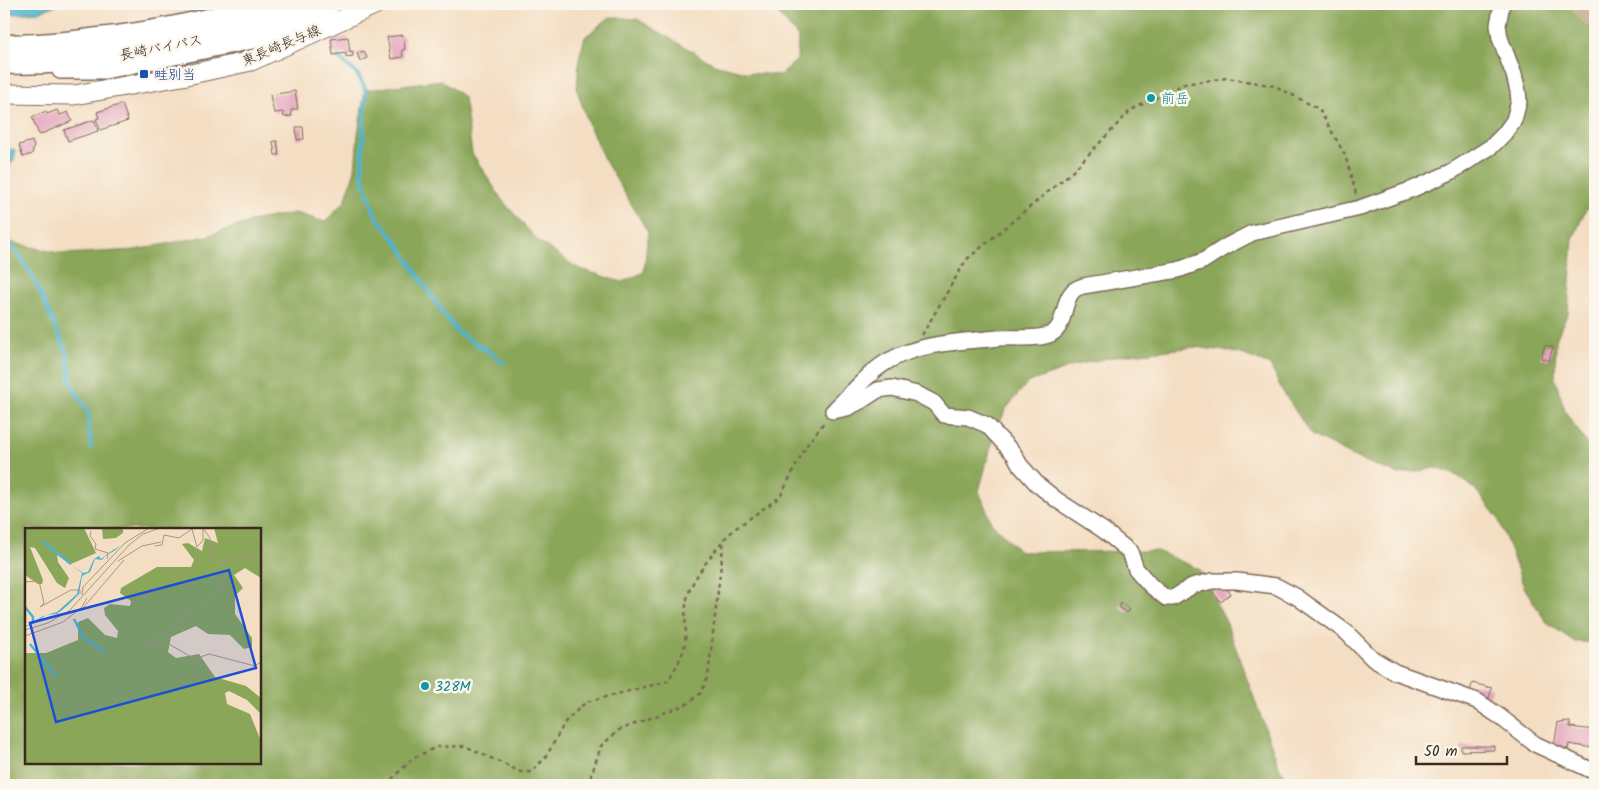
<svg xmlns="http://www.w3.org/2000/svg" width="1599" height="789" viewBox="0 0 1599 789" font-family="Kalam,'Klee One',sans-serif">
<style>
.forest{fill:#8aa658;stroke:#62683b;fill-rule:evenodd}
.water{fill:#4eb3cd;stroke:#446e76}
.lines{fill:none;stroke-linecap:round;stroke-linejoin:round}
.stream{stroke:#4eb3cd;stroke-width:4}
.building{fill:#e3a3bb}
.highway-tunnel{stroke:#cfbaa2;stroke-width:21;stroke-dasharray:21 11;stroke-linecap:butt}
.minor-casing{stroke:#7c6958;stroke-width:18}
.major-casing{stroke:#7c6958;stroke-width:21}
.highway-casing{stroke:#7c6958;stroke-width:24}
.path{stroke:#7c6958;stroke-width:2.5;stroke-dasharray:4 4;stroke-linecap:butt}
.minor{stroke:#fff;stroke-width:15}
.major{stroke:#fff;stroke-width:19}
.highway{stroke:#fff;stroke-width:21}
.transit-dot{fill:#1a4fb4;stroke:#fbf7ec;stroke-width:2}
.culture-dot{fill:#0f9aa8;stroke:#fbf7ec;stroke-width:2}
.labels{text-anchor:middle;stroke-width:5;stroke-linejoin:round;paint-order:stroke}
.street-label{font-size:14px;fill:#3b2a1e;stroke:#fbf7ec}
.transit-label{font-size:14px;fill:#164399;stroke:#fbf7ec;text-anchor:start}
.culture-label{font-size:14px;fill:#0d838f;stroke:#fbf7ec;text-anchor:start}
.inset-river{fill:none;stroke:#4eb3cd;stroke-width:2.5}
.inset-road{fill:none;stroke:#aa9681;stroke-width:1}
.view{fill:#1d4ed8;fill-opacity:0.15;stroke:#1d4ed8;stroke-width:2.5}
.inset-edge{fill:none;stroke:#3b2a1e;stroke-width:2.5}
</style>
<rect width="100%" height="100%" fill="#fbf7ec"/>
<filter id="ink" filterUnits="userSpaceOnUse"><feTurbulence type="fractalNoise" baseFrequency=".02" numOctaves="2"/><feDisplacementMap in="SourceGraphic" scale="10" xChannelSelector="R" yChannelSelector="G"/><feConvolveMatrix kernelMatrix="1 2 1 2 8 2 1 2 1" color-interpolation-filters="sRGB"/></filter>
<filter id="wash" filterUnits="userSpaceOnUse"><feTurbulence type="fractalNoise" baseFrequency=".0096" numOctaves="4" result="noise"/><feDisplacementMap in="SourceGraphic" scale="20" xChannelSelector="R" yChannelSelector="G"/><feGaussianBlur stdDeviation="1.12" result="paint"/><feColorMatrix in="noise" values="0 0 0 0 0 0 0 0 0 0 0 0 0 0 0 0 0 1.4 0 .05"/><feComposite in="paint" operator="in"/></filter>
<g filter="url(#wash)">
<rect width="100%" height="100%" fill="#f4dec3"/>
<path class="forest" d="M 770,4 L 1595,4 L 1595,205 L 1586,209 L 1573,239 L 1568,312 L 1556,340 L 1555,379 L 1566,413 L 1595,456 L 1595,642 L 1575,642 L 1546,622 L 1524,587 L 1498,518 L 1475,489 L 1458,476 L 1437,468 L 1398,474 L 1359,459 L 1311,435 L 1282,390 L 1270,365 L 1239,353 L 1195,347 L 1122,355 L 1076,365 L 1027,383 L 1005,410 L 991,447 L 979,491 L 991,522 L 1020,552 L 1157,551 L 1199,569 L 1227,624 L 1280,769 L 1294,785 L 4,785 L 4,241 L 63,254 L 135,250 L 207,236 L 256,220 L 295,213 L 325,222 L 345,201 L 355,170 L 358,134 L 365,90 L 441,80 L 464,97 L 472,153 L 502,200 L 537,240 L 577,268 L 622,282 L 644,272 L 648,232 L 604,159 L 589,125 L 577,90 L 579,58 L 585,37 L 610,17 L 637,19 L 714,64 L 749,73 L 780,75 L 797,60 L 798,37 ZM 26,529 L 260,529 L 260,763 L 26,763 Z"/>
<path class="water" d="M 27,4 L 60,4 L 38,12 L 4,15 L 4,6 Z
M 13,149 L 15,150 C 16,161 11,164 4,170 L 4,151 Z"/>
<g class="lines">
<path class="stream" d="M 338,57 L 358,75 L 365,88 L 366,100 L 364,113 L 362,170 L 365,185 L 376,216 L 399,245 L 430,294 L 457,332 L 487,350 L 504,363
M 4,229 L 6,236 L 33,277 L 67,353 L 71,383 L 88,412 L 91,448"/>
</g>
<g id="blocks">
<path class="building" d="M 403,35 L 405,49 L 402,50 L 403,57 L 391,59 L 387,37 Z
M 348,37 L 350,52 L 353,51 L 353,56 L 346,57 L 346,53 L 333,55 L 331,39 Z
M 364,51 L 367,58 L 360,61 L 357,53 Z
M 295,91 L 298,109 L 291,110 L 292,116 L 284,117 L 283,112 L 274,113 L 270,95 Z
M 122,104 L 128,121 L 100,130 L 96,119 L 99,118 L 97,112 Z
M 57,110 L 60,115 L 68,112 L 72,121 L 39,135 L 32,117 L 46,111 L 47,114 Z
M 94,120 L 98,131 L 68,141 L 64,130 Z
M 296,127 L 303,127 L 304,139 L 297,140 Z
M 32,141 L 34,146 L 32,154 L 23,157 L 19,145 Z
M 273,141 L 277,141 L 279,155 L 275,155 Z
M 1545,345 L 1553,347 L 1549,361 L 1541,358 Z
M 1220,587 L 1222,590 L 1225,587 L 1231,594 L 1221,602 L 1213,592 Z
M 1121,603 L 1130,609 L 1127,613 L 1119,607 Z
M 1472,683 L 1492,688 L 1489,698 L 1470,693 Z
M 1564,721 L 1570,722 L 1570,727 L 1595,730 L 1593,748 L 1569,744 L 1568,749 L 1554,747 L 1558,722 L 1564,723 Z
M 1461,746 L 1494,746 L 1494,750 L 1461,751 Z"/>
</g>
</g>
<g filter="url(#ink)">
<use href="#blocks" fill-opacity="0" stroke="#7c6958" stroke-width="1"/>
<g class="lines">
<path class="highway-tunnel" d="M 1578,4 L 1595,22"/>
<g class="minor-casing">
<path id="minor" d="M 60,71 L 105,71 L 263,39 L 313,18 L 334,4
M 836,408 C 852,393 872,369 890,360 C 922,342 962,342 998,338 C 1012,337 1039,340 1051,334 C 1066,327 1062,302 1073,291 C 1075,289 1080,287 1083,286 L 1178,270 L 1203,261 L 1225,247 L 1252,233 L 1360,208 L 1413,189 L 1451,172 L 1492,146 L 1504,134 L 1514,120 L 1519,101 L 1518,91 L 1514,75 L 1500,38 L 1498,25 L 1502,4
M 833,411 L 847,408 L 861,401 L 878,390 L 892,388 L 917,394 L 934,403 L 944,415 L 968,417 L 987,425 L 999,438 L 1014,454 L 1020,465 L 1037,484 L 1057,500 L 1103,530 L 1130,552 L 1136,569 L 1151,586 L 1166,598 L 1173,598 L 1192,586 L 1212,581 L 1237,581 L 1276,586 L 1297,597 L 1346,632 L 1373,659 L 1395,672 L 1477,701 L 1499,716 L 1535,744 L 1595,772"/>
</g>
<g class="major-casing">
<path id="major" d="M 4,94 L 74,95 L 182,76 L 251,61 L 376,4"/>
</g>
<g class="highway-casing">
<path id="highway" d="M 4,45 C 34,46 65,43 95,39 C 154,33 209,21 266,4
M 4,63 C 34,64 65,62 96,59 C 171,50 243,31 314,4"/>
</g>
<path class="path" d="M 922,335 L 966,260 L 1072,172 L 1131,110 L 1184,84 L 1227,78 L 1275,86 L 1319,109 L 1345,155 L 1357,197
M 386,785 L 413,758 L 437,747 L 465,746 L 521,772 L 531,772 L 546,757 L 565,722 L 586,702 L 668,681 C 674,670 684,655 685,642 C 687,625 683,613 688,595 C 693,577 713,554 724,539
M 588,785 L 601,746 L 619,730 L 687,704 L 701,693 L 708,676 L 724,539 L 736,528 L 780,497 L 806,446 L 825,421"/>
<use href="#minor" class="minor"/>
<use href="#major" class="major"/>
<use href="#highway" class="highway"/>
</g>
</g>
<rect class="transit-dot" x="139" y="69" width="10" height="10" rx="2.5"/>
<g class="culture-dot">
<circle cx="1151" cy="98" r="5"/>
<circle cx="425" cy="686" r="5"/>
</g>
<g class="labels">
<g class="street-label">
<text transform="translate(281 45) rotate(-23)" y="5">東長崎長与線</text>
<text transform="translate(161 47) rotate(-11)" y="5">長崎バイパス</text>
</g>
<g class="transit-label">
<text x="154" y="79">畦別当</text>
</g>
<g class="culture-label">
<text x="1161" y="103">前岳</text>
<text x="435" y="691">328M</text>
</g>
</g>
<g transform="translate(25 528)">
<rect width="236" height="236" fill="#f4dec3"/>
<path d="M 0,0 L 59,0 L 71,25 L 46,36 L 32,27 L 33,34 L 44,50 L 40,60 L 32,55 L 10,20 L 5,19 L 18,52 L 17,56 L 13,56 L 0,47 ZM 77,0 L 98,0 L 98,5 L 91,10 L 78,11 ZM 189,0 L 236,0 L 236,50 L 220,40 L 209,47 L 218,60 L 210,68 L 210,86 L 227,110 L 227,119 L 219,121 L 205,107 L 183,106 L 171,98 L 146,109 L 143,124 L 151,130 L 174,126 L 190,149 L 221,158 L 236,170 L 236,186 L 222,172 L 204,163 L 200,165 L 202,176 L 225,186 L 236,213 L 236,236 L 0,236 L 0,125 L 21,125 L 53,112 L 53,94 L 63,90 L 80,107 L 92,110 L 93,103 L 80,87 L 79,80 L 85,76 L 105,78 L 106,73 L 95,65 L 96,60 L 132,39 L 166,39 L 169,32 L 157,16 L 163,15 L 177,23 L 180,10 L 193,15 Z" fill="#8aa658"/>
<path d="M 96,17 L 89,23 L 80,28 L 77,32 L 70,31 L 65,44 L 57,48 L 54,66 L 42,78 L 32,86 L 21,87 L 10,95 L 0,99 L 18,88 L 32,84 L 52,66 L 57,45 L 45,36 L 58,45 L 63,44 L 69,31 L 74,28 L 76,31 L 82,26 Z" fill="#4eb3cd"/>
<path class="inset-river" d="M 17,13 L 46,36M 0,79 L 8,89 L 8,95M 49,91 L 59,110 L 80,124M 5,116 L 31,148"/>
<path class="inset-road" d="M 178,0 L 185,10 L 185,28 L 189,33 L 219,31 L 237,24M 167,1 L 172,19 L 178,12 L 178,1M 66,3 L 65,8 L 71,16 L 70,21 L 83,25 L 82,31M 130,18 L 137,17 L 139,7 L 154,10 L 167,1M 93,33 L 117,18 L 136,14M 0,54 L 14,53 L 19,75 L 15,79 L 46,62 L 55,62 L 55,66M 57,67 L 58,59 L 100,15 L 124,0M 58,80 L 99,32M 0,102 L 23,95 L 44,83 L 104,17 L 118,6 L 135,0M 0,108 L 38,94 L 57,79 L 62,70M 125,117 L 129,114 L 142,115 L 170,131 L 184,126 L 230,138 L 237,133M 123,119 L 130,108 L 147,102 L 150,95 L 196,63 L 198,57 L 192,46 L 200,33"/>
<path class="view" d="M 204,42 L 231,140 L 31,194 L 5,95 Z"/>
<rect width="236" height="236" class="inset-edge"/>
</g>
<rect width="1599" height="789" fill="none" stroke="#fbf7ec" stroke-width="20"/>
<path d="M1416 756v8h91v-8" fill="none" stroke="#3b2a1e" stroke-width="2.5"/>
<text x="1424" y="756" font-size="15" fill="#3b2a1e" stroke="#fbf7ec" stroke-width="4" paint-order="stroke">50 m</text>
</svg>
